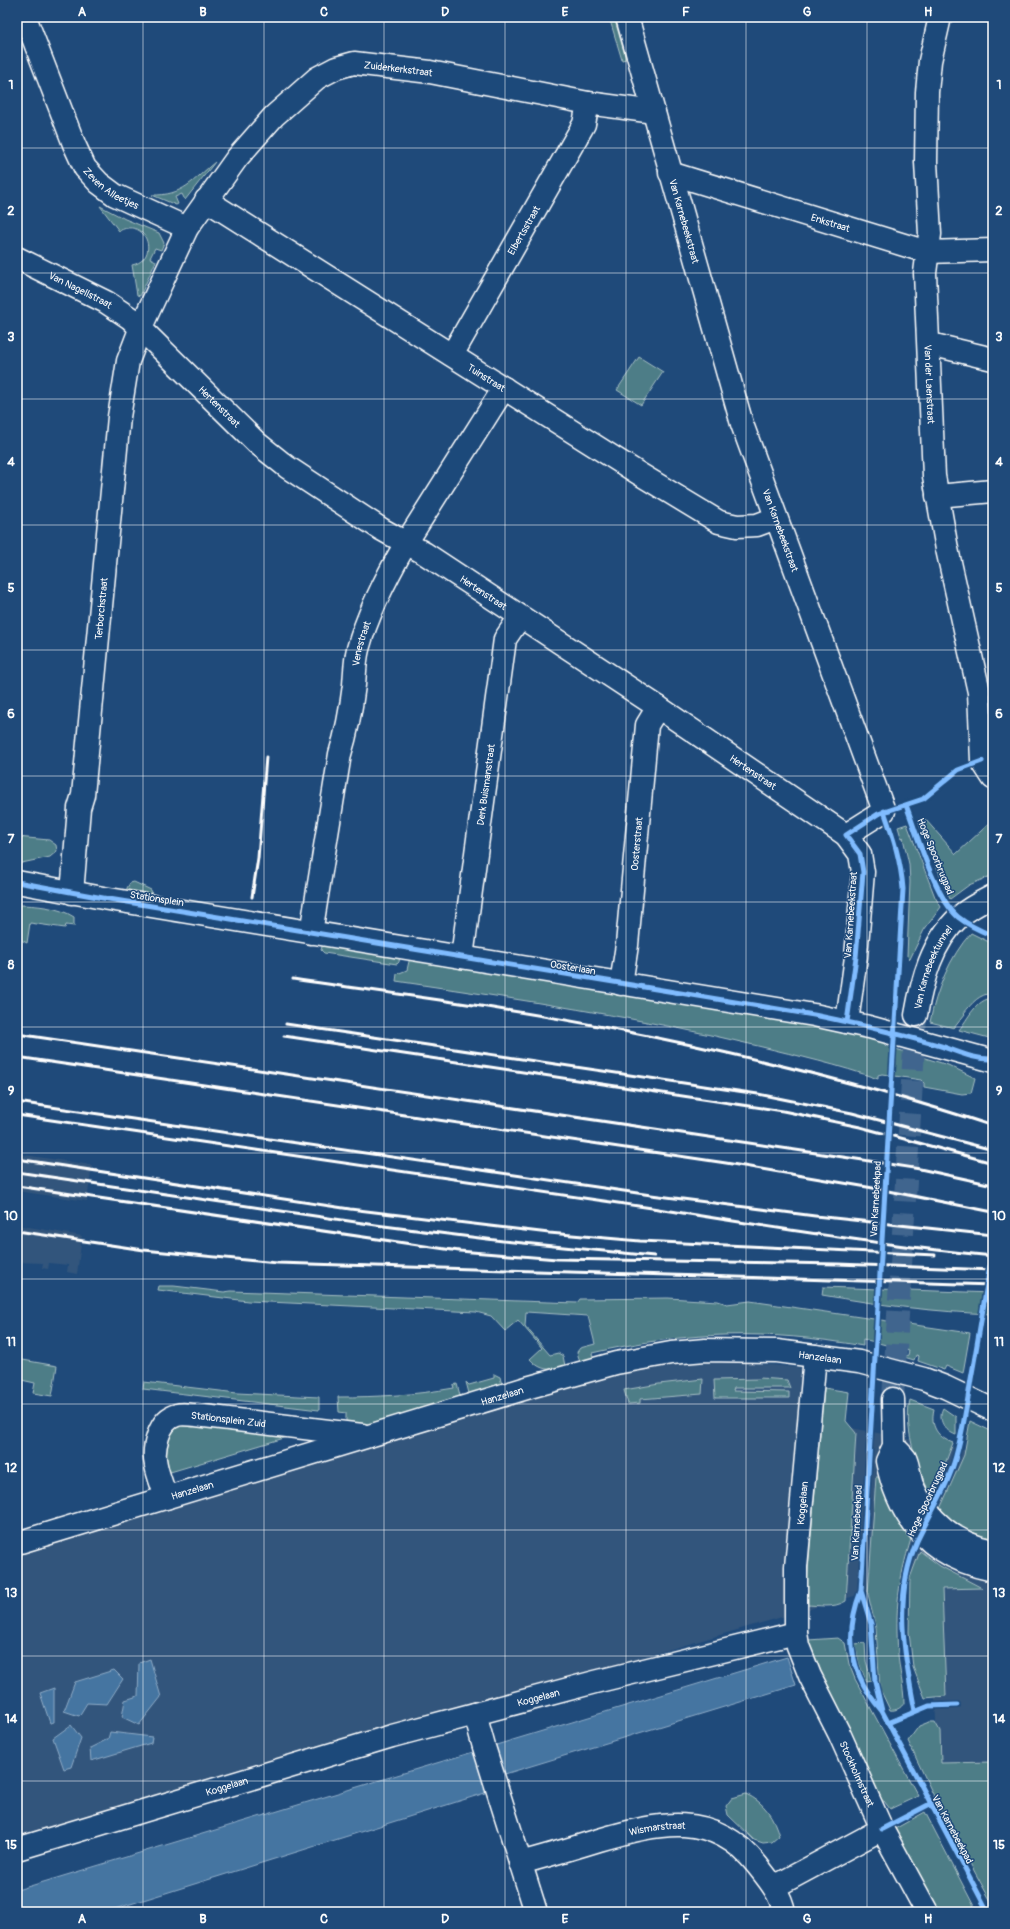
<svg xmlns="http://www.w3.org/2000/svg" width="1010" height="1929" viewBox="0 0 1010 1929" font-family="Pangolin,sans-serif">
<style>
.built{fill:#32557c}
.green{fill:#4d7d87;stroke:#a6bec3}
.water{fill:#4575a1;stroke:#8facc7}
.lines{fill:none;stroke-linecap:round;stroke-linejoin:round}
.minor-tunnel{stroke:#41658e;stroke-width:22;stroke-dasharray:22 11;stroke-linecap:butt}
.minor-casing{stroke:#fff;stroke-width:25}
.minor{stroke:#1f4a7a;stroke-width:22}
.rail{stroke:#fff;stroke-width:3}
.cycleway-casing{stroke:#1f4a7a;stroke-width:8}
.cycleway{stroke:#80bcff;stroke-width:5}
.grid{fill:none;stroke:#fff;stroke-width:1;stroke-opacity:0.55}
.labels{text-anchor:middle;stroke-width:3;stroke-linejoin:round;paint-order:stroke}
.street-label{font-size:10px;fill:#fff;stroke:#1f4a7a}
.neatline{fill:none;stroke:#fff;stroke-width:1.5}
.grid-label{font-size:13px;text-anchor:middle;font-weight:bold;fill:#fff}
</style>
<rect width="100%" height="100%" fill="#1f4a7a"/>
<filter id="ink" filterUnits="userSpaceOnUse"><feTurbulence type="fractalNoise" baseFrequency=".025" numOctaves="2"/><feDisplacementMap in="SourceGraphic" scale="8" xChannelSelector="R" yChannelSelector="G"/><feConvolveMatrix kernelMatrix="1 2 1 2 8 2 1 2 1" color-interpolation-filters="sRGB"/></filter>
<g filter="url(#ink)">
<path class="built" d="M 17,1154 L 92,1165 L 87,1201 L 17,1191 Z
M 17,1225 L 82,1236 L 77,1274 L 67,1272 L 68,1265 L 49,1263 L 48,1269 L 42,1268 L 43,1263 L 17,1262 Z
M 732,1361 L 813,1369 L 809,1420 L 993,1455 L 993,1766 L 938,1769 L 930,1574 L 264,1767 L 17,1842 L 17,1551 L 447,1421 L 596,1379 L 664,1365 Z"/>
<path class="green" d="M 609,17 L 614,17 L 626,59 L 622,60 Z
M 215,162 L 185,200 L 182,194 L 175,197 L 178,204 L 176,205 L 152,195 C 183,196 193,180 215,162 Z
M 100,206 L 125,219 L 159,233 L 164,243 L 161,250 L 155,248 L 150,258 L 156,261 L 140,296 L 137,295 L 132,265 C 161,259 146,216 119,231 Z
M 639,357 L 663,372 L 641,405 L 617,390 Z
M 925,819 L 956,854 L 993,820 L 993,875 L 969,885 L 950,899 L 919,823 Z
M 907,824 L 935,897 L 941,907 L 924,930 L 910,959 L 907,956 L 910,882 L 909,864 L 903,838 L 904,838 L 901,837 L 898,827 Z
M 17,837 L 49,840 L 56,845 L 57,851 L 50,857 L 17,864 Z
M 134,882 L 151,890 L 152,895 L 127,892 L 127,888 L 130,883 Z
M 17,905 C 35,905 59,907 74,917 L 74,926 L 66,925 L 65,928 L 30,923 L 27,943 L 17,938 Z
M 971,933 L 993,944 L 993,993 C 979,994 972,1003 964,1013 L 965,1014 L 954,1028 L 930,1022 C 936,991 950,956 971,933 Z
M 323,943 L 400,955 L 399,962 L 397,964 L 324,953 L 321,950 Z
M 410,957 L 805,1022 L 880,1039 L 886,1046 L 948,1065 L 975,1078 L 971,1093 L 962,1094 L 924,1087 L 924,1083 L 921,1080 L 882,1074 L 878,1075 L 878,1079 C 839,1065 799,1056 758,1046 C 639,1017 517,999 396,981 L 397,974 L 407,970 Z
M 993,998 L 993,1039 L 959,1030 C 968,1019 976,999 993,998 Z
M 159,1286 L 174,1286 L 224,1292 L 231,1291 L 577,1303 L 580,1299 L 668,1298 L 718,1301 L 727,1304 L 750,1301 L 970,1333 L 963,1373 L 946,1366 L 944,1370 L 918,1361 L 919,1356 L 916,1355 L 914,1360 L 904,1357 L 908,1355 L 909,1351 L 863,1339 L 863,1346 C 768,1329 686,1331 592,1353 L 593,1358 L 580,1362 L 577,1352 L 580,1348 L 595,1344 L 588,1316 L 526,1312 L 525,1326 L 550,1355 L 558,1353 L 563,1356 L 565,1366 C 550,1371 541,1371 530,1359 L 542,1348 L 518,1320 L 505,1331 L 491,1316 L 476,1312 L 248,1301 L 158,1290 Z
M 823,1287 L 993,1293 L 993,1314 C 935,1312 879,1305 822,1295 Z
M 17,1359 L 57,1366 L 52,1396 L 33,1393 L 35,1383 L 17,1379 Z
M 494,1374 L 500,1377 L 502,1385 L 470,1397 L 466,1382 L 469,1385 L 494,1378 Z
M 760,1378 L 787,1380 L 790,1388 L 734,1388 L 733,1391 L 789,1392 L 789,1398 L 715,1398 L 714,1380 L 759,1379 Z
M 703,1379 L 702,1394 L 640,1399 L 640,1403 L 628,1404 L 624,1390 L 659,1384 Z
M 144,1382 L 237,1393 L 319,1397 L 319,1410 L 143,1389 Z
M 457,1384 L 461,1399 L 371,1427 L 352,1429 L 346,1421 L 346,1413 L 339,1412 L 338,1397 C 377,1397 415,1395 454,1388 L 453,1385 Z
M 824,1388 L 849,1392 L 846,1421 L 856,1433 L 846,1601 C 833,1609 819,1605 805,1605 Z
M 910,1400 L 934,1409 C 930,1426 937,1437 953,1443 L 932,1498 C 919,1471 903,1431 910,1400 Z
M 943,1408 L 956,1417 L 956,1435 C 945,1431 937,1420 943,1408 Z
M 970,1421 L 993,1432 L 993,1538 C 969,1534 958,1526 939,1511 L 964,1455 Z
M 175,1423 L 301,1433 L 167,1473 L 165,1469 L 166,1435 Z
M 876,1477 L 880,1477 L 897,1520 L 911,1539 C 898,1582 895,1608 898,1654 C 899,1670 904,1687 904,1703 C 901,1708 896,1711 890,1710 L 880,1689 L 876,1629 L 868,1594 Z
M 920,1551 L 940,1566 L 982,1588 L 942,1589 L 946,1696 L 925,1698 L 913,1667 L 909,1632 L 910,1578 Z
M 838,1638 L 845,1643 L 849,1664 L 855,1679 L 918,1796 L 890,1809 L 884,1801 L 880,1802 L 813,1659 L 808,1640 Z
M 865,1643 L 866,1661 L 871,1680 L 866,1681 L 859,1663 L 855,1644 Z
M 929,1722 L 935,1722 L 940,1731 L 941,1763 L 993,1762 L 993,1905 L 940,1809 L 908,1741 L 919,1726 Z
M 746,1794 C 764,1802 774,1817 779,1836 L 772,1842 L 763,1843 L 754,1840 L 728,1815 L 726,1806 L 732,1798 Z
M 925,1812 L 977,1912 L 937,1912 L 893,1830 Z"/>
<path class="water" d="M 787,1657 L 796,1685 L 482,1781 L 485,1793 L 105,1912 L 17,1912 L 17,1890 Z
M 150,1659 L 161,1697 L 139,1725 L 122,1717 L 125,1700 L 138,1696 L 139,1663 Z
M 114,1670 L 123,1679 L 107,1704 L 87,1703 L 79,1716 L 64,1711 L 75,1682 Z
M 54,1688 L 54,1722 L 50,1723 L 40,1693 Z
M 71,1725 L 81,1738 L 71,1767 L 64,1769 L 53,1738 Z
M 110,1732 L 152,1737 L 151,1743 L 91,1761 L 90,1748 L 108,1739 Z"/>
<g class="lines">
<path class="minor-tunnel" d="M 893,1399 L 916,1015"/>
<g class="minor-casing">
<g id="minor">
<path id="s1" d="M 25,17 L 74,144 L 85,168 L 99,183 L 115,195 L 187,228"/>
<path id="s2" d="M 627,17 L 742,424 L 884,811 L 846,835"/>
<path id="s3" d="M 940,17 L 930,61 L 927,92 L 926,162 L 930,234 L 925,273 L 934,476 L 947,549 L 979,692 L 982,761 L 993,778"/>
<path id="s4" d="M 670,173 L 927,252 L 993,250"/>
<path id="s5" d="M 206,200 L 638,473 L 719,522 L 737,526 L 757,525 L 776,518"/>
<path id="s6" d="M 17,258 L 106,302 L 130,318 L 257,443 L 287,467 L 381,529 L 424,553 L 658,707 L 846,835 L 860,854 L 863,872 L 856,957 L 847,1022"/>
<path d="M 930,344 L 993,359"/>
<path id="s7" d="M 452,355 L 584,124 L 588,103"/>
<path d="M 937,496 L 993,491"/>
<path d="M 17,882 L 103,898 L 814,1015 L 869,1027 L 993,1061"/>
<path id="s8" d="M 72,893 L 79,808 L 83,795 L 119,417 L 128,361 L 141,327 L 187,228 L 237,158 L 274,116 L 317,78 L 336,68 L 354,63 L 430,72 L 588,103 L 654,112"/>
<path id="s9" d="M 311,933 L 340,754 C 347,732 351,709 354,685 C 355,673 355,661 358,649 C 368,612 387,576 406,543 L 504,388"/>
<path id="s10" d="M 462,957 L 505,639 L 520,617"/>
<path id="s11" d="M 621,984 L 627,945 L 647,725 L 658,707"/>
<path id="s12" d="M 916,1015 C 922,980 932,942 959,917 C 969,908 981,902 993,896"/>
<path id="s13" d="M 815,1356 L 796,1567 L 796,1633 L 798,1646 L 810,1676 L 839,1733 L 882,1829 L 927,1912"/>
<path d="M 893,1399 L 894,1446 L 887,1461 C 899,1521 932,1558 993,1570"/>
<path d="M 894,1446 C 897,1450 902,1454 905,1458 C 909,1466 909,1477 912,1485 C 927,1520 955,1544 993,1551"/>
<path id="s14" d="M 166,1498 C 163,1487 158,1476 156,1465 C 152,1449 159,1419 177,1415 C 183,1413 190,1415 196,1415 L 362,1435"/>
<path id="s15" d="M 17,1543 L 530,1387 L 616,1363 L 671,1353 L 705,1350 L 777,1351 L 859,1362 L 924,1379 L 945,1387 L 993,1410"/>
<path d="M 475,1714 L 484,1747 L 536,1912"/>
<path id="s16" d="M 17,1849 L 392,1736 L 595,1682 L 796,1633"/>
<path id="s17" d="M 520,1863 C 547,1856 573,1848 599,1840 C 658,1823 713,1809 757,1865 C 768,1879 781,1894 784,1912"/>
<path d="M 774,1887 L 882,1829"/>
</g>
</g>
<use href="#minor" class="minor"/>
<path class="rail" d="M 252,897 L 258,858 L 266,757
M 293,979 C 400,995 508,1008 613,1029 C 742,1054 869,1085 993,1126
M 286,1024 L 758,1094 L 852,1113 L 993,1150
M 17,1034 L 863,1160 L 920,1169 L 993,1185
M 284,1036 L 783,1111 L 860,1127 L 993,1163
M 17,1057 L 726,1163 L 873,1188 L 993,1212
M 17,1102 L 651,1195 L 815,1216 L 993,1235
M 17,1115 L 652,1208 C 765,1226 879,1245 993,1256
M 17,1159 L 350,1209 L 549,1233 L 640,1241 L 935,1255
M 17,1172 L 376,1225 L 503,1241 L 654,1256
M 17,1186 L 459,1251 L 557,1259 L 838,1264 L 993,1270
M 17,1231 L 144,1250 L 277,1263 L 993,1285"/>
<g class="cycleway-casing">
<path id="cycleway" d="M 906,805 C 917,834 935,898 958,917 C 968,925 981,931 993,936
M 884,811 C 893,837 901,861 903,889 L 861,1591 C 844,1634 850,1675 882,1711 L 988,1912
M 17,882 L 103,898 L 814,1015 C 854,1023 894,1033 934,1044 C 953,1049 972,1060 993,1059
M 847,1022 L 856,957 L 863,872 L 860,854 L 846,835 L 878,814 L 923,799 L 958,770 L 982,761
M 861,1591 L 871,1624 L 875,1681 L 882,1711
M 915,1711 C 904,1655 893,1596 917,1541 C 930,1513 948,1486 956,1456 C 963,1430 967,1405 971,1379 C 979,1335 986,1291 993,1247
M 888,1723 L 929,1706 L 957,1705
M 882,1829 L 930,1804"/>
</g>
<use href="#cycleway" class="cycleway"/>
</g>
</g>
<path class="grid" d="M 143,17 L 143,1912M 264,17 L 264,1912M 384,17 L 384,1912M 505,17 L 505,1912M 626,17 L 626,1912M 746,17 L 746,1912M 867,17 L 867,1912M 17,148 L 993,148M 17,273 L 993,273M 17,399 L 993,399M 17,525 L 993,525M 17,650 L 993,650M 17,776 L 993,776M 17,902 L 993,902M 17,1027 L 993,1027M 17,1153 L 993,1153M 17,1279 L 993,1279M 17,1404 L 993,1404M 17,1530 L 993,1530M 17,1656 L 993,1656M 17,1781 L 993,1781"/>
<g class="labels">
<g class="street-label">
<text dy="4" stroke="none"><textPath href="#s8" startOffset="965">Zuiderkerkstraat</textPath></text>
<text dy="4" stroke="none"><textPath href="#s1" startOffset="196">Zeven Alleetjes</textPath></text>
<text dy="4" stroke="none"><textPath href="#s2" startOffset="212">Van Karnebeekstraat</textPath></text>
<text dy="4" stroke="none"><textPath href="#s4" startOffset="168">Enkstraat</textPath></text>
<text dy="4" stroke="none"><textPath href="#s7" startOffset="144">Elbertsstraat</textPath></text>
<text dy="4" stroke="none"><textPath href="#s6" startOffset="71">Van Nagellstraat</textPath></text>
<text dy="4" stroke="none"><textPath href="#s5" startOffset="332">Tuinstraat</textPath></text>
<text dy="4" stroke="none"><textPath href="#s3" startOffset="369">Van der Laenstraat</textPath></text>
<text dy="4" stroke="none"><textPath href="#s6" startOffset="254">Hertenstraat</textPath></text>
<text dy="4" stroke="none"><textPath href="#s2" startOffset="536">Van Karnebeekstraat</textPath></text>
<text dy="4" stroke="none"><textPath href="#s6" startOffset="578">Hertenstraat</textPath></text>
<text dy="4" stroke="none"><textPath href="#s8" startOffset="286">Terborchstraat</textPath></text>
<text dy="4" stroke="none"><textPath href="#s9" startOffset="294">Venestraat</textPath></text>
<text dy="4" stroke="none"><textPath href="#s6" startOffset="902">Hertenstraat</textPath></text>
<text dy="4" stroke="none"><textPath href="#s10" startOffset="174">Derk Buismanstraat</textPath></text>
<text dy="4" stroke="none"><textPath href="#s11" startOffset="141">Oosterstraat</textPath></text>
<text transform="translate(936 856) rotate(68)" y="4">Hoge Spoorbrugpad</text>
<text transform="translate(157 898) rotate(9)" y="4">Stationsplein</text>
<text transform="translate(850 915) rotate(-86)" y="4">Van Karnebeekstraat</text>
<text transform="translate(573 967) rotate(9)" y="4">Oosterlaan</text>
<text dy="4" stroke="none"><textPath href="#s12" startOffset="51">Van Karnebeektunnel</textPath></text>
<text transform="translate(875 1199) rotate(-87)" y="4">Van Karnebeekpad</text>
<text dy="4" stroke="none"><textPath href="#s15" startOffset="831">Hanzelaan</textPath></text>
<text dy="4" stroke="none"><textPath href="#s15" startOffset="507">Hanzelaan</textPath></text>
<text dy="4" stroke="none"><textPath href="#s14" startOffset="145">Stationsplein Zuid</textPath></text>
<text dy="4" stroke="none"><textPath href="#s15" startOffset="183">Hanzelaan</textPath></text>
<text transform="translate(927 1499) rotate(-65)" y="4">Hoge Spoorbrugpad</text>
<text transform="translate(802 1503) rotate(-85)" y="4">Koggelaan</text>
<text transform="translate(856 1523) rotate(-87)" y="4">Van Karnebeekpad</text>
<text dy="4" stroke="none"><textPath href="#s16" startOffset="543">Koggelaan</textPath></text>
<text dy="4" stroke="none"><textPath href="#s13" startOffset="432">Stockholmstraat</textPath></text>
<text dy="4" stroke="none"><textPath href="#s16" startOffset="219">Koggelaan</textPath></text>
<text transform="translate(953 1829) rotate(62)" y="4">Van Karnebeekpad</text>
<text dy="4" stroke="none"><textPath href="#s17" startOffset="142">Wismarstraat</textPath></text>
</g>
</g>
<rect width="1010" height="1929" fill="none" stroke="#1f4a7a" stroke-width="44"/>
<rect x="22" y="22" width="966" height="1885" class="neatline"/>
<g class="grid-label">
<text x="82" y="16">A</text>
<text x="203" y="16">B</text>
<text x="324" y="16">C</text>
<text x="445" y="16">D</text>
<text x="565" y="16">E</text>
<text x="686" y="16">F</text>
<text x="807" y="16">G</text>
<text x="928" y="16">H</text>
<text x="11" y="89">1</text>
<text x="999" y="89">1</text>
<text x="11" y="215">2</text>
<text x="999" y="215">2</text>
<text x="11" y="341">3</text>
<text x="999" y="341">3</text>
<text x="11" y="466">4</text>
<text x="999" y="466">4</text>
<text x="11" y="592">5</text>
<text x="999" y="592">5</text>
<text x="11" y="718">6</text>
<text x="999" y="718">6</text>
<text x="11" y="843">7</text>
<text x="999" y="843">7</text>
<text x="11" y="969">8</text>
<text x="999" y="969">8</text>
<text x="11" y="1095">9</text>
<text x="999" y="1095">9</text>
<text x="11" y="1220">10</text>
<text x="999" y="1220">10</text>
<text x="11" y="1346">11</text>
<text x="999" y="1346">11</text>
<text x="11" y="1472">12</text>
<text x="999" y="1472">12</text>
<text x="11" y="1597">13</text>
<text x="999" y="1597">13</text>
<text x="11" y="1723">14</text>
<text x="999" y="1723">14</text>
<text x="11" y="1849">15</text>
<text x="999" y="1849">15</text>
<text x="82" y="1923">A</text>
<text x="203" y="1923">B</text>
<text x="324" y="1923">C</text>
<text x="445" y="1923">D</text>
<text x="565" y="1923">E</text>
<text x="686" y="1923">F</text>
<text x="807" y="1923">G</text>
<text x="928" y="1923">H</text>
</g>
</svg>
